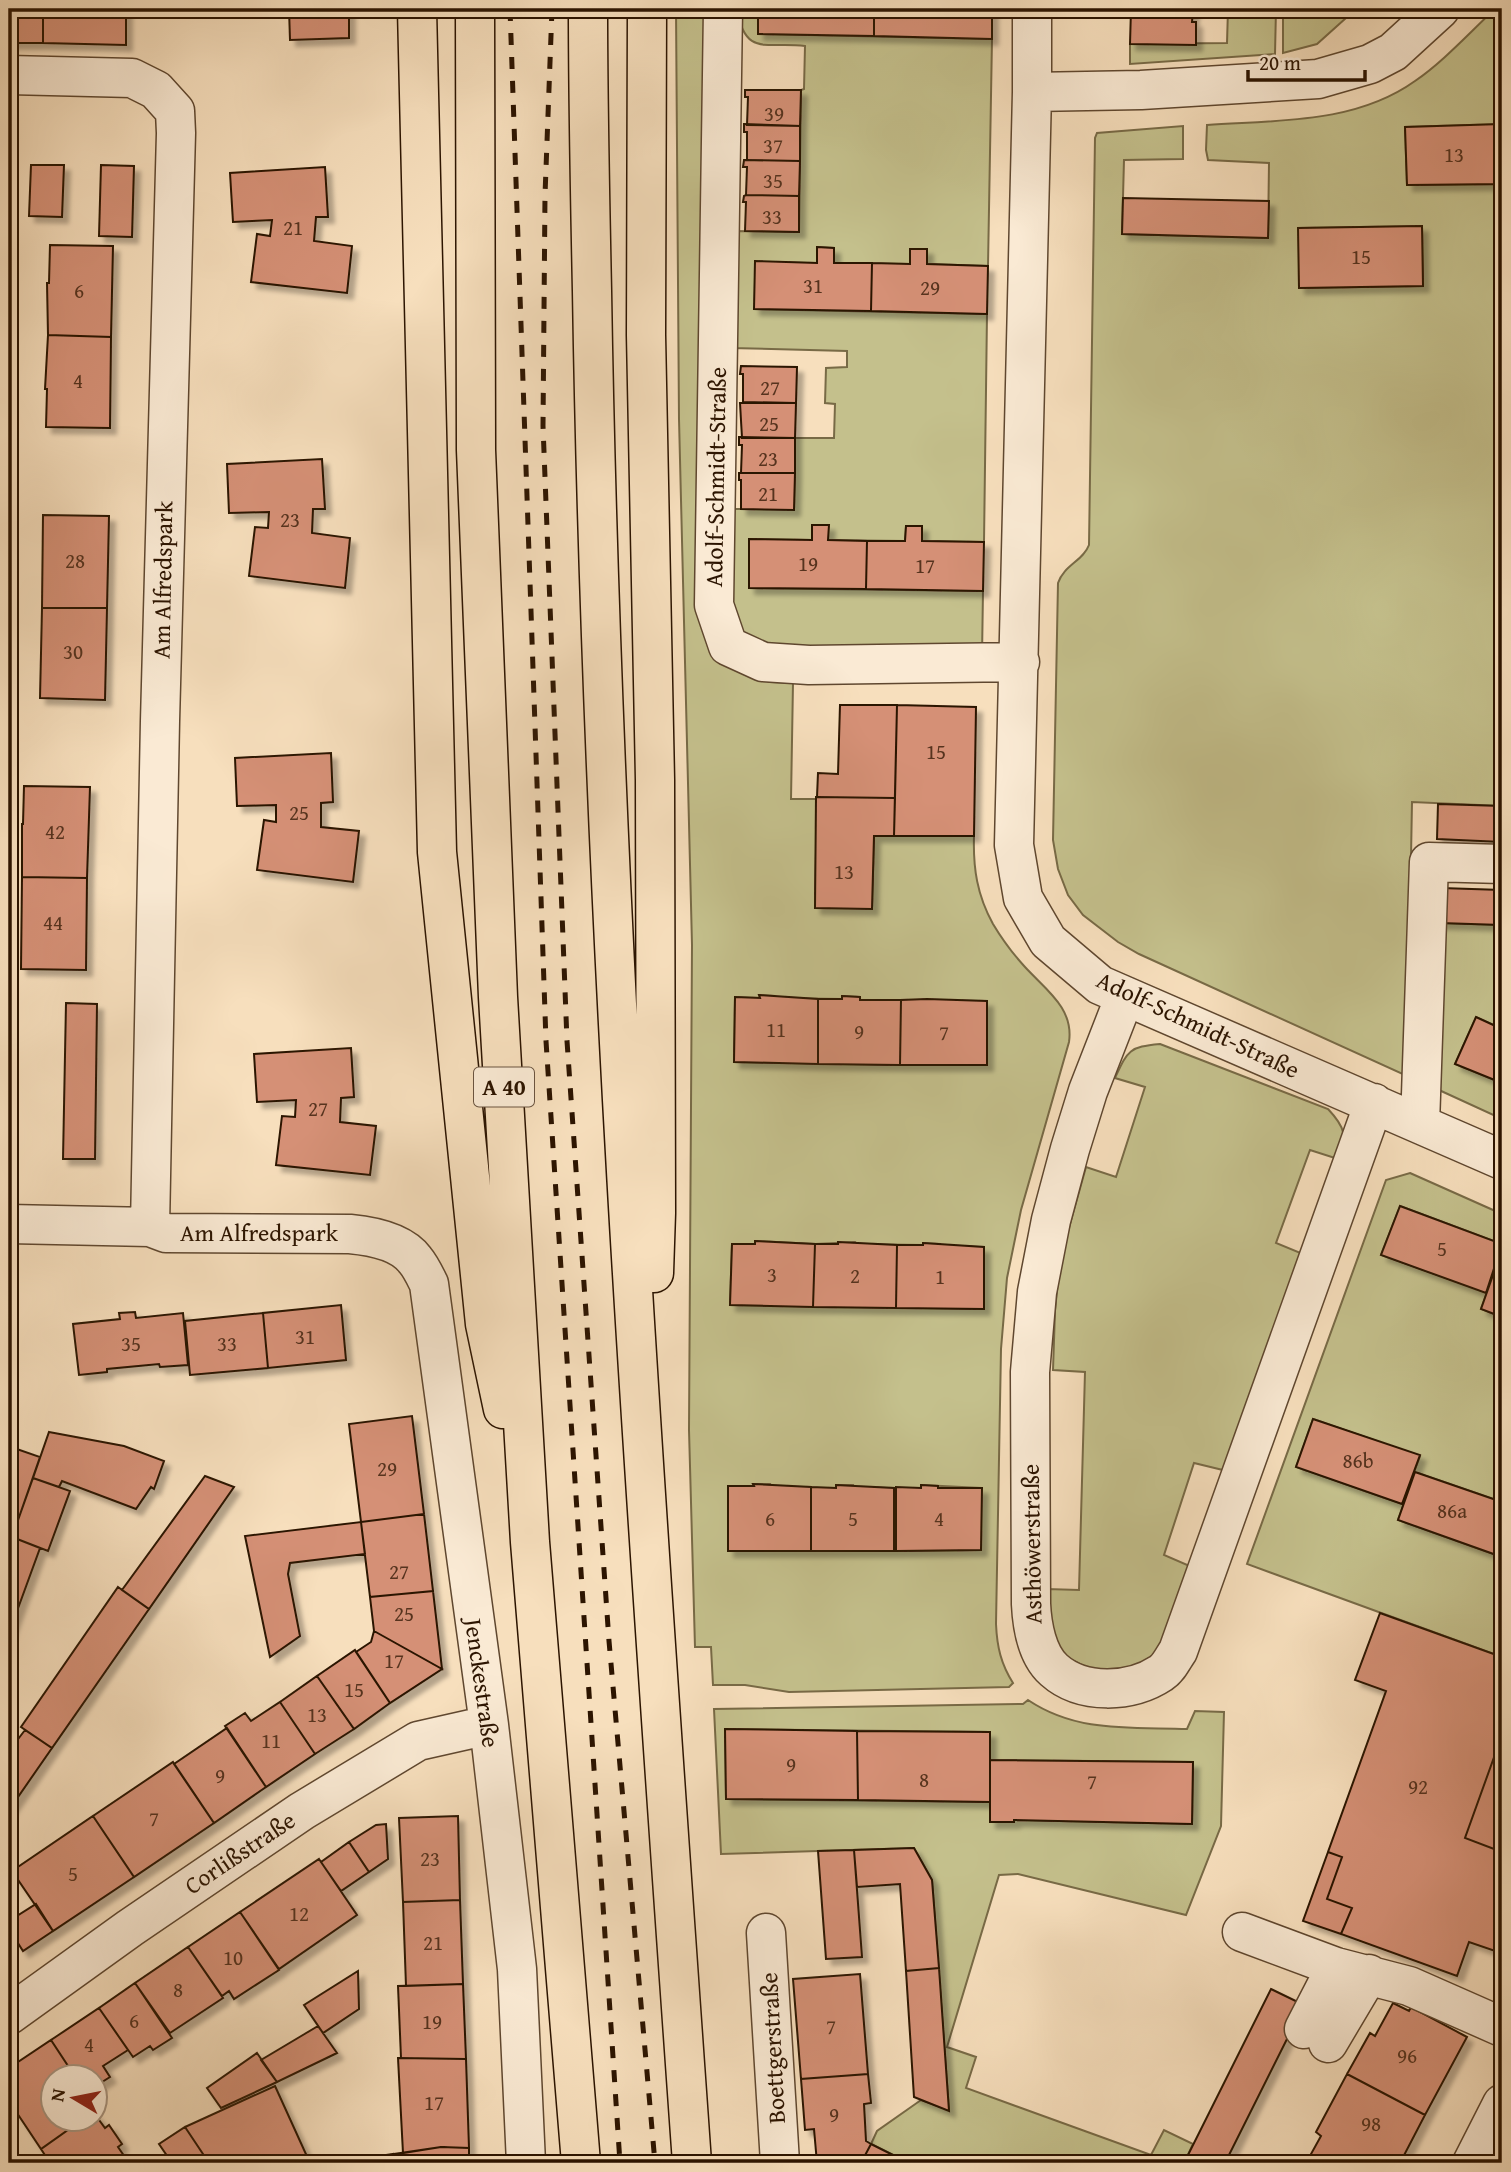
<svg xmlns="http://www.w3.org/2000/svg" width="1511" height="2172" viewBox="0 0 1511 2172" font-family="'Gentium Book Plus',serif">
<style>
.green{fill:#c4c08c;stroke:#786a46;stroke-width:2;fill-rule:evenodd}
.building{fill:#d59076;stroke:#2c1400;stroke-width:2;filter:url(#shadow)}
.lines{fill:none;stroke-linecap:round;stroke-linejoin:round}
.minor-casing{stroke:#5f472f;stroke-width:41}
.highway-casing{stroke:#2c1400;stroke-width:41}
.minor{stroke:#faead4;stroke-width:38}
.highway{stroke:#f7dfbd;stroke-width:38}
.rail{stroke:#2c1400;stroke-width:5;stroke-dasharray:12 12;stroke-linecap:butt}
.labels{text-anchor:middle;stroke-width:5;stroke-linejoin:round;paint-order:stroke}
.number-label{font-size:21px;fill:#56331e}
.shield{fill:#faead4;stroke:#6a5440;stroke-width:2}
.shield-label{font-size:23px;font-weight:bold;fill:#2c1400}
.street-label{font-size:24px;fill:#2c1400;stroke:#faead4}
</style>
<defs>
<filter id="shadow"><feDropShadow dx="6" dy="6" stdDeviation="2" flood-color="#0004"/></filter>
</defs>
<rect width="100%" height="100%" fill="#f7dfbd"/>
<filter id="stains"><feTurbulence type="fractalNoise" baseFrequency=".00286" numOctaves="4"/><feColorMatrix values="0 0 0 0 .2 0 0 0 0 .09 0 0 0 0 .02 0 0 0 .5 -.17"/></filter>
<radialGradient id="worn" r=".72"><stop offset=".6" stop-color="#630" stop-opacity="0"/><stop offset="1" stop-color="#630" stop-opacity=".3"/></radialGradient>
<path class="green" d="M 676,9 L 709,9 L 700,592 L 753,677 L 770,682 L 793,683 L 791,799 L 817,799 L 815,907 L 872,908 L 874,836 L 974,836 C 973,868 977,895 993,924 C 1002,939 1013,954 1025,967 C 1046,990 1074,1008 1069,1042 L 1021,1210 L 1007,1278 L 1001,1349 L 996,1624 C 997,1647 1001,1664 1013,1683 L 1009,1687 L 789,1692 L 745,1685 L 713,1685 L 711,1647 L 695,1647 L 689,1430 L 692,945 L 679,419 ZM 760,995 L 775,996 L 776,998 L 842,999 L 843,996 L 859,997 L 860,1000 L 987,1001 L 987,1064 L 900,1065 L 734,1062 L 735,997 L 760,998 ZM 756,1241 L 815,1244 L 855,1242 L 856,1244 L 923,1245 L 923,1243 L 940,1244 L 940,1246 L 984,1247 L 984,1309 L 730,1305 L 732,1244 L 755,1244 ZM 754,1484 L 770,1484 L 770,1487 L 836,1488 L 836,1485 L 853,1485 L 853,1487 L 894,1488 L 894,1551 L 729,1551 ZM 922,1485 L 981,1488 L 981,1550 L 896,1551 L 896,1488 L 921,1488 Z
M 737,9 L 758,9 L 758,34 L 992,39 L 988,266 L 927,264 L 927,249 L 911,249 L 910,264 L 834,263 L 834,248 L 818,247 L 817,263 L 755,262 L 755,309 L 987,314 L 984,542 L 922,541 L 922,526 L 906,526 L 905,541 L 828,540 L 828,525 L 812,525 L 812,540 L 749,539 L 749,588 L 983,591 L 982,656 L 761,650 L 734,624 L 729,509 L 794,509 L 795,438 L 834,438 L 835,404 L 825,403 L 826,368 L 847,367 L 847,351 L 731,348 L 733,231 L 799,232 L 801,90 L 804,89 L 805,46 C 767,41 745,58 737,9 Z
M 1228,9 L 1276,9 L 1275,54 L 1130,64 L 1130,44 L 1227,43 Z
M 1283,9 L 1356,9 L 1317,44 L 1283,53 Z
M 1495,9 L 1502,9 L 1502,124 L 1405,127 L 1407,185 L 1502,184 L 1502,806 L 1412,802 L 1407,1076 L 1139,954 L 1118,942 L 1083,915 L 1068,895 L 1058,869 L 1053,840 L 1058,583 C 1064,565 1083,561 1089,545 L 1095,138 L 1097,133 L 1183,126 L 1183,159 L 1124,160 L 1122,234 L 1268,238 L 1269,163 L 1208,160 L 1206,150 L 1207,125 C 1277,120 1355,124 1415,81 C 1444,61 1469,33 1495,9 ZM 1422,226 L 1423,286 L 1299,288 L 1299,228 Z
M 1442,923 L 1502,925 L 1502,1029 L 1476,1017 L 1455,1064 L 1502,1083 L 1502,1119 L 1439,1090 Z
M 1160,1044 L 1328,1109 C 1346,1128 1347,1136 1338,1159 L 1310,1150 L 1276,1243 L 1303,1254 L 1227,1471 L 1194,1463 L 1164,1555 L 1192,1567 L 1163,1647 L 1144,1664 L 1102,1675 L 1064,1656 L 1052,1641 L 1047,1589 L 1079,1590 L 1085,1372 L 1053,1370 L 1055,1311 L 1060,1260 L 1086,1167 L 1116,1177 L 1145,1087 L 1115,1078 C 1128,1050 1129,1047 1160,1044 Z
M 1410,1173 L 1502,1214 L 1502,1263 L 1498,1262 L 1481,1309 L 1502,1317 L 1502,1502 L 1415,1472 L 1398,1520 L 1502,1557 L 1499,1574 L 1502,1575 L 1502,1657 L 1247,1564 L 1386,1180 ZM 1400,1206 L 1502,1244 L 1486,1292 L 1381,1255 ZM 1313,1419 L 1420,1456 L 1402,1504 L 1296,1467 Z
M 1028,1700 C 1077,1733 1130,1727 1187,1729 L 1195,1711 L 1224,1712 L 1221,1826 L 1186,1915 L 1018,1874 L 999,1875 L 947,2047 L 976,2057 L 966,2088 L 1151,2155 L 1164,2130 L 1193,2144 L 1184,2163 L 909,2163 L 871,2144 L 877,2131 L 921,2100 L 949,2110 L 932,1880 L 914,1848 L 721,1854 L 714,1709 L 1023,1704 ZM 725,1729 L 990,1732 L 990,1760 L 1193,1762 L 1192,1824 L 1014,1820 L 1014,1822 L 991,1822 L 990,1802 L 726,1799 Z"/>
<path class="building" d="M 9,9 L 43,9 L 43,43 L 9,43 Z
M 43,9 L 126,9 L 126,45 L 43,43 Z
M 289,9 L 349,9 L 349,38 L 290,40 Z
M 758,9 L 874,9 L 874,36 L 758,34 Z
M 874,9 L 992,9 L 992,39 L 874,36 Z
M 1131,9 L 1196,9 L 1193,10 L 1192,22 L 1196,22 L 1196,45 L 1130,44 Z
M 745,90 L 801,90 L 800,126 L 747,125 L 748,97 L 745,97 Z
M 744,124 L 800,126 L 800,161 L 747,160 L 747,132 L 744,132 Z
M 1502,124 L 1502,184 L 1407,185 L 1405,127 Z
M 744,160 L 800,161 L 799,196 L 746,195 L 747,167 L 743,167 Z
M 31,165 L 64,165 L 62,217 L 29,216 Z
M 101,165 L 134,166 L 132,237 L 99,236 Z
M 325,167 L 328,217 L 316,217 L 314,241 L 352,246 L 347,293 L 251,282 L 257,234 L 270,236 L 272,220 L 233,222 L 230,173 Z
M 746,195 L 799,196 L 799,232 L 745,231 L 746,202 L 743,202 L 744,196 Z
M 1123,198 L 1269,201 L 1268,238 L 1122,234 Z
M 1422,226 L 1423,286 L 1299,288 L 1298,228 Z
M 50,245 L 113,246 L 111,337 L 48,335 L 47,283 L 49,283 Z
M 817,247 L 834,248 L 834,263 L 872,263 L 871,311 L 754,309 L 755,261 L 817,263 Z
M 910,249 L 927,249 L 927,264 L 988,266 L 987,314 L 871,311 L 872,263 L 910,264 Z
M 48,335 L 111,337 L 110,428 L 46,427 L 47,389 L 45,389 Z
M 741,366 L 797,367 L 796,403 L 743,402 L 743,374 L 740,374 Z
M 740,403 L 796,403 L 795,438 L 742,438 Z
M 739,437 L 795,438 L 795,473 L 741,473 L 742,445 L 739,445 Z
M 322,459 L 325,509 L 313,509 L 312,533 L 350,538 L 345,588 L 249,576 L 255,527 L 268,528 L 269,512 L 229,513 L 227,464 Z
M 739,473 L 795,473 L 794,510 L 741,509 L 741,480 L 739,480 Z
M 43,515 L 109,516 L 107,608 L 42,608 Z
M 812,525 L 829,525 L 828,540 L 867,541 L 866,589 L 749,588 L 749,539 L 812,540 Z
M 906,526 L 922,526 L 922,541 L 984,542 L 983,591 L 866,589 L 867,541 L 905,541 Z
M 42,608 L 107,608 L 105,700 L 40,698 Z
M 840,705 L 897,705 L 895,798 L 817,797 L 818,773 L 838,774 Z
M 897,705 L 976,707 L 974,836 L 894,836 Z
M 331,753 L 333,802 L 321,803 L 321,827 L 359,831 L 353,882 L 257,870 L 264,820 L 276,822 L 276,805 L 237,806 L 235,758 Z
M 24,786 L 90,787 L 87,878 L 22,877 L 22,824 L 23,824 Z
M 816,797 L 895,798 L 894,836 L 874,836 L 872,909 L 815,908 Z
M 1438,804 L 1502,806 L 1502,842 L 1437,839 Z
M 22,877 L 87,878 L 86,970 L 21,969 Z
M 1441,888 L 1502,890 L 1502,925 L 1440,923 Z
M 759,995 L 818,999 L 818,1064 L 734,1062 L 735,997 L 760,998 Z
M 842,996 L 860,997 L 860,1000 L 901,1000 L 900,1065 L 818,1064 L 818,999 L 842,999 Z
M 927,999 L 987,1001 L 987,1065 L 900,1065 L 901,1000 Z
M 66,1003 L 97,1004 L 95,1159 L 63,1159 Z
M 1476,1017 L 1502,1029 L 1502,1083 L 1455,1064 Z
M 351,1048 L 354,1097 L 341,1098 L 340,1122 L 376,1126 L 370,1175 L 276,1165 L 282,1116 L 295,1117 L 296,1100 L 257,1102 L 254,1054 Z
M 1400,1206 L 1502,1244 L 1486,1293 L 1381,1255 Z
M 755,1241 L 815,1244 L 813,1307 L 730,1305 L 732,1244 L 755,1244 Z
M 838,1242 L 897,1245 L 896,1308 L 813,1307 L 815,1244 L 838,1244 Z
M 923,1243 L 984,1247 L 984,1309 L 896,1308 L 897,1245 L 923,1245 Z
M 1498,1261 L 1502,1263 L 1502,1317 L 1481,1309 Z
M 341,1305 L 346,1360 L 268,1368 L 263,1313 Z
M 135,1312 L 136,1318 L 183,1313 L 188,1365 L 160,1367 L 159,1364 L 107,1369 L 107,1372 L 79,1375 L 73,1324 L 120,1319 L 119,1313 Z
M 263,1313 L 268,1368 L 190,1375 L 185,1321 Z
M 412,1416 L 424,1514 L 361,1522 L 349,1424 Z
M 1313,1419 L 1420,1455 L 1402,1504 L 1296,1467 Z
M 49,1432 L 124,1446 L 164,1461 L 154,1489 L 151,1487 L 136,1509 L 62,1481 L 59,1487 L 33,1478 Z
M 11,1447 L 40,1457 L 9,1546 L 9,1453 Z
M 1415,1472 L 1502,1502 L 1502,1557 L 1398,1520 Z
M 205,1476 L 234,1487 L 149,1609 L 122,1590 Z
M 33,1478 L 70,1491 L 48,1551 L 12,1537 Z
M 753,1484 L 811,1487 L 811,1551 L 728,1551 L 728,1486 L 754,1486 Z
M 836,1485 L 894,1488 L 894,1551 L 811,1551 L 811,1487 L 836,1488 Z
M 921,1485 L 938,1486 L 938,1488 L 982,1488 L 981,1550 L 896,1551 L 896,1487 L 921,1488 Z
M 424,1514 L 433,1591 L 370,1597 L 361,1522 Z
M 361,1522 L 365,1554 L 290,1563 L 288,1574 L 300,1636 L 270,1657 L 245,1536 Z
M 12,1537 L 40,1548 L 9,1633 L 9,1546 Z
M 118,1587 L 149,1609 L 52,1748 L 21,1727 Z
M 433,1591 L 442,1669 L 374,1631 L 370,1597 Z
M 1380,1613 L 1502,1657 L 1502,1735 L 1465,1838 L 1502,1852 L 1502,1949 L 1501,1953 L 1469,1942 L 1457,1976 L 1341,1934 L 1352,1908 L 1327,1899 L 1342,1857 L 1328,1852 L 1386,1691 L 1355,1680 Z
M 374,1631 L 442,1669 L 390,1703 L 356,1652 L 371,1642 Z
M 355,1650 L 390,1703 L 354,1729 L 317,1676 Z
M 317,1676 L 354,1729 L 315,1754 L 280,1702 Z
M 280,1702 L 315,1754 L 266,1787 L 225,1726 L 245,1713 L 251,1721 Z
M 227,1728 L 266,1787 L 214,1823 L 174,1764 Z
M 725,1729 L 857,1731 L 858,1800 L 726,1799 Z
M 25,1730 L 52,1748 L 9,1810 L 9,1751 Z
M 857,1731 L 990,1732 L 990,1802 L 858,1800 Z
M 1502,1735 L 1502,1852 L 1465,1838 Z
M 990,1760 L 1193,1762 L 1192,1824 L 1014,1820 L 1014,1822 L 990,1822 Z
M 173,1762 L 214,1823 L 134,1877 L 93,1816 Z
M 93,1816 L 134,1877 L 53,1931 L 12,1871 Z
M 458,1816 L 460,1900 L 403,1902 L 399,1818 Z
M 386,1824 L 388,1859 L 369,1872 L 349,1842 L 376,1825 Z
M 349,1842 L 369,1872 L 341,1891 L 321,1862 Z
M 914,1848 L 932,1880 L 939,1968 L 906,1971 L 900,1884 L 857,1887 L 854,1850 Z
M 854,1850 L 862,1957 L 826,1959 L 818,1851 Z
M 1328,1852 L 1342,1857 L 1327,1899 L 1352,1908 L 1341,1934 L 1303,1921 Z
M 319,1859 L 357,1915 L 279,1969 L 240,1912 Z
M 460,1900 L 463,1984 L 406,1986 L 403,1902 Z
M 36,1904 L 53,1931 L 23,1951 L 9,1929 L 9,1921 Z
M 240,1912 L 279,1970 L 234,1999 L 229,1991 L 222,1996 L 188,1947 Z
M 188,1947 L 223,1998 L 170,2033 L 135,1983 Z
M 939,1968 L 949,2111 L 914,2097 L 906,1971 Z
M 358,1971 L 359,2009 L 323,2033 L 304,2005 Z
M 860,1974 L 868,2074 L 801,2079 L 793,1979 Z
M 135,1983 L 172,2038 L 153,2050 L 150,2046 L 133,2057 L 99,2008 Z
M 463,1984 L 466,2059 L 401,2058 L 398,1986 Z
M 1271,1989 L 1304,2005 L 1225,2163 L 1184,2163 Z
M 1393,2003 L 1409,2011 L 1411,2007 L 1467,2037 L 1425,2115 L 1347,2074 L 1370,2033 L 1375,2036 Z
M 99,2008 L 128,2050 L 103,2066 L 110,2077 L 94,2087 L 94,2078 L 76,2078 L 51,2040 Z
M 318,2026 L 337,2053 L 277,2082 L 261,2060 Z
M 51,2040 L 76,2078 L 52,2078 L 52,2120 L 82,2120 L 41,2149 L 9,2101 L 9,2068 Z
M 257,2053 L 277,2082 L 221,2108 L 207,2088 Z
M 398,2058 L 466,2059 L 469,2148 L 441,2147 L 403,2153 Z
M 868,2074 L 871,2103 L 864,2104 L 866,2141 L 871,2144 L 861,2163 L 817,2163 L 814,2129 L 805,2130 L 801,2079 Z
M 1347,2074 L 1425,2115 L 1400,2163 L 1328,2163 L 1311,2154 L 1321,2136 L 1316,2132 Z
M 275,2086 L 310,2163 L 209,2163 L 185,2127 Z
M 94,2113 L 105,2128 L 109,2125 L 122,2144 L 118,2147 L 129,2163 L 50,2163 L 41,2149 L 82,2120 L 94,2120 Z
M 185,2127 L 209,2163 L 172,2163 L 159,2144 Z
M 871,2144 L 909,2163 L 861,2163 Z
M 441,2147 L 469,2148 L 469,2163 L 393,2163 L 393,2154 Z
M 393,2154 L 393,2163 L 341,2162 Z"/>
<g class="lines">
<g class="minor-casing">
<path id="minor" d="M 723,9 L 714,605 L 728,646 L 763,662 L 809,665 L 1020,662
M 1032,9 L 1032,92 L 1014,845 L 1023,898 L 1048,941 L 1100,985 L 1502,1160
M 9,75 L 132,78 L 156,90 L 175,111 L 176,133 L 160,721 L 150,1227
M 1032,92 L 1141,90 L 1318,79 L 1370,64 L 1393,52 L 1440,9
M 1125,996 L 1088,1091 L 1070,1149 L 1051,1220 L 1037,1292 L 1030,1372 L 1031,1604 C 1032,1625 1037,1655 1054,1670 C 1082,1695 1131,1693 1161,1673 C 1169,1668 1173,1658 1178,1651 L 1374,1103
M 1420,1124 L 1429,862 L 1502,864
M 9,1224 L 150,1227 L 166,1233 L 350,1234 C 371,1236 401,1241 415,1260 C 421,1267 425,1276 429,1284 L 489,1725 L 517,1969 L 526,2163
M 1242,1932 L 1336,1967 L 1409,1986 L 1502,2027
M 766,1933 L 780,2163
M 9,2015 L 130,1928 L 302,1811 L 418,1741 L 489,1725
M 1304,2029 L 1336,1967
M 1328,2043 L 1369,1974
M 1472,2163 L 1502,2104"/>
</g>
<g class="highway-casing">
<path id="highway" d="M 417,9 L 437,852 L 485,1324 L 503,1409
M 475,9 L 476,450 L 498,997 L 530,1542 L 581,2163
M 588,9 C 588,103 590,197 592,291 C 602,916 648,1540 692,2163
M 647,9 L 646,335 L 655,780 L 656,1213 L 654,1273"/>
</g>
<use href="#minor" class="minor"/>
<use href="#highway" class="highway"/>
<path class="rail" d="M 510,9 L 546,1041 L 620,2163
M 552,9 L 545,195 L 543,426 L 567,1041 L 609,1641 L 655,2163"/>
</g>
<g class="labels">
<g class="number-label">
<text x="774" y="121">39</text>
<text x="773" y="153">37</text>
<text x="1454" y="162">13</text>
<text x="773" y="188">35</text>
<text x="772" y="224">33</text>
<text x="293" y="235">21</text>
<text x="1361" y="264">15</text>
<text x="813" y="293">31</text>
<text x="930" y="295">29</text>
<text x="79" y="298">6</text>
<text x="78" y="388">4</text>
<text x="770" y="395">27</text>
<text x="769" y="431">25</text>
<text x="768" y="466">23</text>
<text x="768" y="501">21</text>
<text x="290" y="527">23</text>
<text x="75" y="568">28</text>
<text x="808" y="571">19</text>
<text x="925" y="573">17</text>
<text x="73" y="659">30</text>
<text x="936" y="759">15</text>
<text x="299" y="820">25</text>
<text x="55" y="839">42</text>
<text x="844" y="879">13</text>
<text x="53" y="930">44</text>
<text x="776" y="1037">11</text>
<text x="859" y="1039">9</text>
<text x="944" y="1040">7</text>
<text x="318" y="1116">27</text>
<text x="1442" y="1256">5</text>
<text x="772" y="1282">3</text>
<text x="855" y="1283">2</text>
<text x="940" y="1284">1</text>
<text x="305" y="1344">31</text>
<text x="131" y="1351">35</text>
<text x="227" y="1351">33</text>
<text x="1358" y="1468">86b</text>
<text x="387" y="1476">29</text>
<text x="1452" y="1518">86a</text>
<text x="770" y="1526">6</text>
<text x="853" y="1526">5</text>
<text x="939" y="1526">4</text>
<text x="399" y="1579">27</text>
<text x="404" y="1621">25</text>
<text x="394" y="1668">17</text>
<text x="354" y="1697">15</text>
<text x="317" y="1722">13</text>
<text x="271" y="1748">11</text>
<text x="791" y="1772">9</text>
<text x="220" y="1783">9</text>
<text x="924" y="1787">8</text>
<text x="1092" y="1789">7</text>
<text x="1418" y="1794">92</text>
<text x="154" y="1826">7</text>
<text x="430" y="1866">23</text>
<text x="73" y="1881">5</text>
<text x="299" y="1921">12</text>
<text x="433" y="1950">21</text>
<text x="233" y="1965">10</text>
<text x="178" y="1997">8</text>
<text x="134" y="2028">6</text>
<text x="432" y="2029">19</text>
<text x="831" y="2034">7</text>
<text x="89" y="2052">4</text>
<text x="1407" y="2063">96</text>
<text x="434" y="2110">17</text>
<text x="834" y="2122">9</text>
<text x="1371" y="2131">98</text>
</g>
<rect class="shield" x="474" y="1067.5" width="60" height="39" rx="5"/>
<g class="shield-label">
<text x="504" y="1095">A 40</text>
</g>
<g class="street-label">
<text transform="translate(716 477) rotate(-89)" y="8">Adolf-Schmidt-Straße</text>
<text transform="translate(163 580) rotate(-89)" y="8">Am Alfredspark</text>
<text transform="translate(1198 1025) rotate(25)" y="8">Adolf-Schmidt-Straße</text>
<text x="259" y="1241">Am Alfredspark</text>
<text transform="translate(1032 1544) rotate(-91)" y="8">Asthöwerstraße</text>
<text transform="translate(482 1683) rotate(82)" y="8">Jenckestraße</text>
<text transform="translate(240 1853) rotate(-34)" y="8">Corlißstraße</text>
<text transform="translate(773 2048) rotate(-93)" y="8">Boettgerstraße</text>
</g>
</g>
<rect width="1511" height="2172" fill="none" stroke="#f7dfbd" stroke-width="35"/>
<rect x="10" y="10" width="1490" height="2151" fill="none" stroke="#2c1400" stroke-width="3.5"/>
<rect x="18" y="18" width="1476" height="2137" fill="none" stroke="#2c1400" stroke-width="2"/>
<g transform="translate(74 2098) rotate(280)"><circle r="33" fill="#faead4" stroke="#a8947f" stroke-width="2"/>
<path d="M0-5L12 26L0 18L-12 26Z" fill="#8f2418"/>
<text y="-10" font-size="19" font-weight="bold" text-anchor="middle" fill="#2c1400">N</text>
</g>
<path d="M1248 70v10h117v-10" fill="none" stroke="#2c1400" stroke-width="3.5"/>
<text x="1259" y="70" font-size="21" fill="#2c1400" stroke="#faead4" stroke-width="5" paint-order="stroke">20 m</text>
<rect width="100%" height="100%" filter="url(#stains)"/>
<rect width="100%" height="100%" fill="url(#worn)"/>
</svg>
